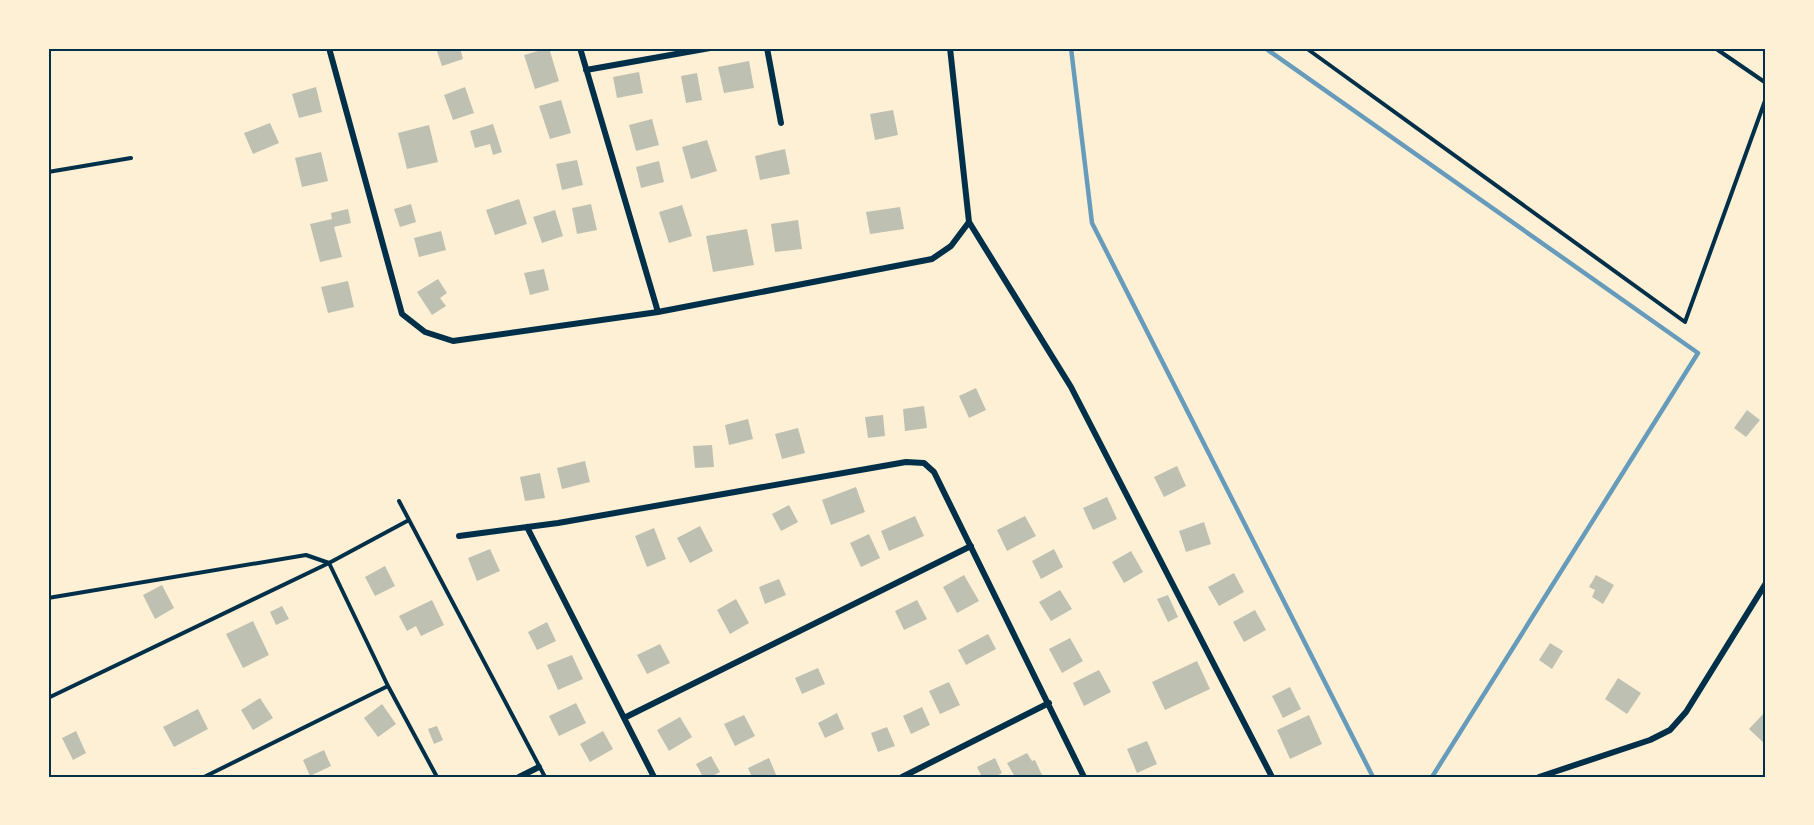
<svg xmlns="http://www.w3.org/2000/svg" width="1814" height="825" viewBox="0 0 1814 825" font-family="Inter,sans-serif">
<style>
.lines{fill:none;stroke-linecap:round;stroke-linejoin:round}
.stream{stroke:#669bbc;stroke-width:4.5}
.building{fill:#bec0b2}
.service{stroke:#003049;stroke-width:4}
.minor{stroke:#003049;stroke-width:6}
.neatline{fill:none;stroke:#003049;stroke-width:2}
</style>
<rect width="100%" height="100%" fill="#fdf0d5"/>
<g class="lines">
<path class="stream" d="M 1071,48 L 1092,223 L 1373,777
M 1265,48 L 1698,353 L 1432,777"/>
</g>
<path class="building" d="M 436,48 L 460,48 L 463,59 L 442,66 Z
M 549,48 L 559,81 L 535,89 L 524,55 Z
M 749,61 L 754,88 L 724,93 L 718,67 Z
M 639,72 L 643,93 L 617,98 L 613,77 Z
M 697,73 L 702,100 L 686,103 L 681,76 Z
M 316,87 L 322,112 L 299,118 L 292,94 Z
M 465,87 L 474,113 L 453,120 L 444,95 Z
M 561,100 L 571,133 L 550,139 L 539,106 Z
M 893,110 L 898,135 L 875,140 L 870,114 Z
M 652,119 L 659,145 L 636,151 L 629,125 Z
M 270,123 L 279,143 L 253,154 L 244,133 Z
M 493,124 L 502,152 L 493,155 L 490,144 L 475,148 L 470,131 Z
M 429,125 L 438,162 L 407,169 L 398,133 Z
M 707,140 L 717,171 L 691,179 L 682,147 Z
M 785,149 L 790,174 L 760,180 L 755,156 Z
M 321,152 L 328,181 L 302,187 L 295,158 Z
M 577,160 L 583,185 L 562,190 L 556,164 Z
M 659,161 L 664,182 L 641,188 L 636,167 Z
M 519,199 L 527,224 L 495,235 L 486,210 Z
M 411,204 L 416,222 L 400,227 L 394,209 Z
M 591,204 L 597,230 L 577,234 L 572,208 Z
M 682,205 L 692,236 L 669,243 L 659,212 Z
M 900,207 L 904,229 L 870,234 L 866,212 Z
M 348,209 L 351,223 L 334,227 L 342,257 L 320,262 L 310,224 L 332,219 L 331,213 Z
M 555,210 L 563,236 L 542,243 L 533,217 Z
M 798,220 L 802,249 L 775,252 L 771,224 Z
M 747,229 L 754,265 L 713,272 L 706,236 Z
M 441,231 L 446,250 L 419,257 L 414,238 Z
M 544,269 L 549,290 L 530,295 L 524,273 Z
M 438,279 L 447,293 L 440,298 L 446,306 L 432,315 L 417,292 Z
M 348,281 L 354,307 L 328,313 L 321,287 Z
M 976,388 L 986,410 L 969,418 L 959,396 Z
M 924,406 L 927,428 L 905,431 L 903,409 Z
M 1747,410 L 1760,420 L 1746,437 L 1734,428 Z
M 883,415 L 885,436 L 868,438 L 865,417 Z
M 748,419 L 753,439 L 729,445 L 725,425 Z
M 798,428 L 805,453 L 782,459 L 775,434 Z
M 712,445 L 714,467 L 695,468 L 693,446 Z
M 585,461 L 590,482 L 562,489 L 557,468 Z
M 1177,466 L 1186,486 L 1164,497 L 1154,477 Z
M 540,473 L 545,498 L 525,501 L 520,477 Z
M 856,487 L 865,512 L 831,525 L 822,500 Z
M 1107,497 L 1117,519 L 1093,530 L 1083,508 Z
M 789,505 L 798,522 L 781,531 L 772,514 Z
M 915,516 L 924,536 L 889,551 L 881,531 Z
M 1025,516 L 1036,536 L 1007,551 L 997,530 Z
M 1204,522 L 1211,544 L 1186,552 L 1179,531 Z
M 700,526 L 713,551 L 690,563 L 677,538 Z
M 654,528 L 666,559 L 647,567 L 635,536 Z
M 869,534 L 880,558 L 861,567 L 850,543 Z
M 490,549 L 500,571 L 477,581 L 468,558 Z
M 1054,549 L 1063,567 L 1041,579 L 1032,561 Z
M 1131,551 L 1143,572 L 1124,583 L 1112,562 Z
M 385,566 L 395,586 L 375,596 L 365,577 Z
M 1234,573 L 1244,592 L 1219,606 L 1208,587 Z
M 964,575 L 979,601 L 957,613 L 943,587 Z
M 1596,575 L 1614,585 L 1603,604 L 1592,597 L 1595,590 L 1589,587 Z
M 779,579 L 786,595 L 765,604 L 759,587 Z
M 162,585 L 174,608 L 155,619 L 143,595 Z
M 1060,590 L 1072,609 L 1051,621 L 1039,602 Z
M 1168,595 L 1178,617 L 1168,622 L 1157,599 Z
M 736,599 L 749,623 L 730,634 L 717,610 Z
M 432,600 L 444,625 L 421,636 L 416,626 L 407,631 L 399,616 Z
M 917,600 L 927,619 L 904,630 L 895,611 Z
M 282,606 L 289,619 L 276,625 L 270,612 Z
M 1255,610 L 1266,630 L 1244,642 L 1233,622 Z
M 253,621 L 269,655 L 243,668 L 226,634 Z
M 547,622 L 556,641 L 537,650 L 528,632 Z
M 988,634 L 996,649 L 966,665 L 958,650 Z
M 1070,638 L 1083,661 L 1062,673 L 1049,649 Z
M 1550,643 L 1563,651 L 1552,669 L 1539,660 Z
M 660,644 L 670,663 L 647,674 L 637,655 Z
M 572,655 L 583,679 L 558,690 L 547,665 Z
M 1197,661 L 1210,689 L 1165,710 L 1152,682 Z
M 818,668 L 825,684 L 802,694 L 795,678 Z
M 1099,670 L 1111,692 L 1084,706 L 1073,683 Z
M 1618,678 L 1641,693 L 1627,714 L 1605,699 Z
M 949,682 L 960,705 L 940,714 L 929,691 Z
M 1290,687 L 1301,709 L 1283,718 L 1272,696 Z
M 260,698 L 273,718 L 253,730 L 241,710 Z
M 576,703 L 586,723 L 559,736 L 549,716 Z
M 382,704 L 396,724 L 378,737 L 364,718 Z
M 922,707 L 930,725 L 911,734 L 903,716 Z
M 198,709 L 208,729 L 174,747 L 163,727 Z
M 1765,712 L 1766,713 L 1766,745 L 1749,729 Z
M 837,713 L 844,729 L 825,738 L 818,723 Z
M 744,715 L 755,736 L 735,746 L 724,724 Z
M 1309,715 L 1322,744 L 1290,759 L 1277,730 Z
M 680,717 L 692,737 L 669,751 L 657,730 Z
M 437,726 L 443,740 L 434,744 L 428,729 Z
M 887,727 L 895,746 L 878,752 L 871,733 Z
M 76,731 L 86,753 L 73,760 L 62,738 Z
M 603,731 L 613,749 L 590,762 L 580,744 Z
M 1147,741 L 1157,764 L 1137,773 L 1127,749 Z
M 324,750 L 331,766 L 310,776 L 303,760 Z
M 1027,753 L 1032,761 L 1035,760 L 1043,777 L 1015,777 L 1007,763 Z
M 711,756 L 720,772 L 711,777 L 703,777 L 696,764 Z
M 769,758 L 777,777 L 752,777 L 748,768 Z
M 995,758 L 1002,773 L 994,777 L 982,777 L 977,767 Z"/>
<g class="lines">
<path class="service" d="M 1306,48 L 1685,322 L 1766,98
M 1715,48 L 1766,83
M 48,172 L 131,158
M 399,501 L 545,777
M 48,598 L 306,555 L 329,563 L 388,686 L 437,777
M 48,698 L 329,563 L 409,520
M 204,777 L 388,686"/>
<path class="minor" d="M 329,48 L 402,314 L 425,332 L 453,341 L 658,312 L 932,259 L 951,246 L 969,222 L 950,48
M 580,48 L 658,312
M 767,48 L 781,123
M 586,70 L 710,48
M 969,222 L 1071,387 L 1272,777
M 527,527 L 654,777
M 459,536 L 558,523 L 906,462 L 924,463 L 934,472 L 1084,777
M 624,718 L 971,546
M 519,777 L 539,767
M 902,777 L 1049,703
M 1539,777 L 1650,740 L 1670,730 L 1686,712 L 1766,583"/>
</g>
<rect width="1814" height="825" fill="none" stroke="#fdf0d5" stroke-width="99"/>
<rect x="50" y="50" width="1714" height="726" class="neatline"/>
</svg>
